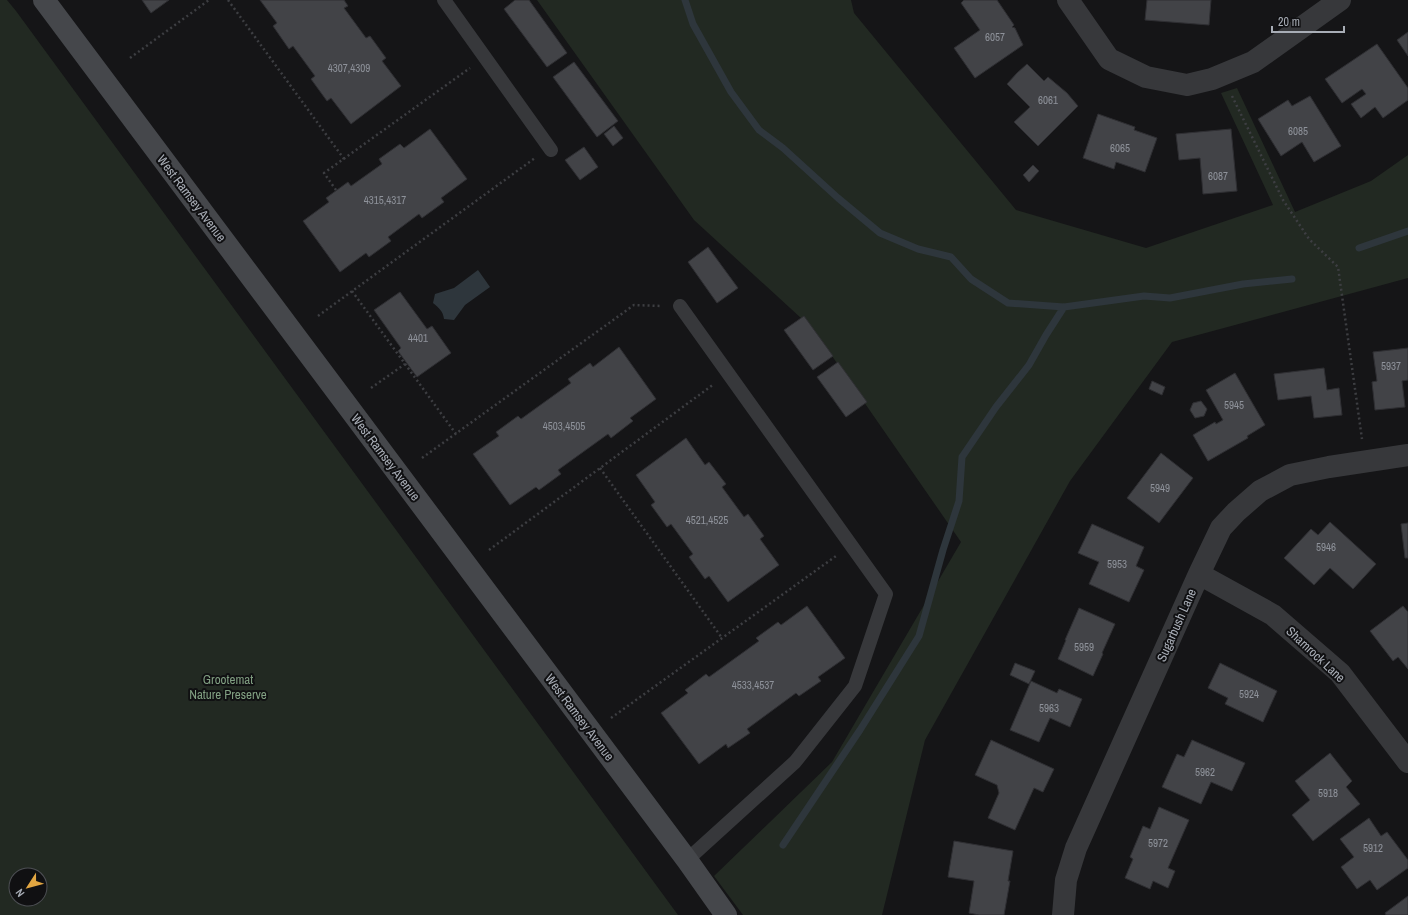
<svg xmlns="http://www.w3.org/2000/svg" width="1408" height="915" viewBox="0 0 1408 915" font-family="'Archivo Narrow',sans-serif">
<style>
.green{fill:#222922;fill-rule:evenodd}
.water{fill:#2e363c}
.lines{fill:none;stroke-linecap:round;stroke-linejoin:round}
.stream{stroke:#2e363c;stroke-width:7}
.building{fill:#424347;stroke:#2f2f33}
.path{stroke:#3d3e42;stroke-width:2.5;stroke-dasharray:2 3;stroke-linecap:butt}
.lane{stroke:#37383b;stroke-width:14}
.street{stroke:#37383b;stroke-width:22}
.secondary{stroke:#45474b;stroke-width:22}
.labels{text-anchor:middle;stroke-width:4;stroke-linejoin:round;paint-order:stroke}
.number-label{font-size:11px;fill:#8e929a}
.street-label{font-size:13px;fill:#a8adb6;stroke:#101012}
.park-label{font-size:13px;fill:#819f82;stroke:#101012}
</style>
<rect width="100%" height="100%" fill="#151517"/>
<path class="green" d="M 0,0 L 7,0 L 16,11 L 678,915 L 0,915 ZM 16,875 L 40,875 L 40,899 L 16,899 Z
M 537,0 L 851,0 L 854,13 L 1016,210 L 1146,248 L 1273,205 L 1221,93 L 1237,88 L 1295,212 L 1371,181 L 1408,155 L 1408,278 L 1172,342 L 1070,481 L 925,740 L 882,915 L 743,915 L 714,876 L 832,762 L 961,542 L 814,330 L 694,220 Z"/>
<path class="water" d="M 478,270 L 490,287 L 465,305 L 454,320 L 444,319 C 443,311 439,308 433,303 L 435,294 L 454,288 Z"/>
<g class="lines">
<path class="stream" d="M 685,0 L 693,24 L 731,92 L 759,130 L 783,148 L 838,198 L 880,233 L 918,249 L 951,257 L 971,279 L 1008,303 L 1064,307 L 1144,296 L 1170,298 L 1243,284 L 1292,279
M 1359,248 L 1408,231
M 783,845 L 860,730 L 919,636 L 943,550 L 959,501 L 962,457 L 996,407 L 1029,365 L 1046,335 L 1064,307"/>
</g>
<path class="building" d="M 142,0 L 169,0 L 151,13 Z
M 260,0 L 344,0 L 348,6 L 344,8 L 366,38 L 370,36 L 386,58 L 382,61 L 401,86 L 351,124 L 331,98 L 327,101 L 311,79 L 315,76 L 293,46 L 289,49 L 273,26 L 277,23 Z
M 515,0 L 529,0 L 567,53 L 547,67 L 504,9 Z
M 964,0 L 997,0 L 1014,25 L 1012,27 L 1015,28 L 1023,45 L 975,78 L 954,48 L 980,30 L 961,3 Z
M 1147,0 L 1211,0 L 1209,25 L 1145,20 Z
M 1408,32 L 1408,56 L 1397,40 Z
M 1377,44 L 1408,88 L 1408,100 L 1383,118 L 1375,107 L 1361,118 L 1351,104 L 1366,94 L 1362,89 L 1342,103 L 1325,79 Z
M 574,62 L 618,121 L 597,137 L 553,77 Z
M 1027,64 L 1044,81 L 1048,77 L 1067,93 L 1078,106 L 1038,146 L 1014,122 L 1030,107 L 1007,84 L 1017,73 Z
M 1310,96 L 1341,146 L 1314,162 L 1302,142 L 1281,156 L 1258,119 L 1288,100 L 1292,106 Z
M 1098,114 L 1135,127 L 1134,130 L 1157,138 L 1145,172 L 1116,162 L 1114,169 L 1083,158 Z
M 614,126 L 623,138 L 613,146 L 604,134 Z
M 430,129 L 467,179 L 441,198 L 444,202 L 422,218 L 419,214 L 388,237 L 391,241 L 369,257 L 366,253 L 340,272 L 303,221 L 329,202 L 326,198 L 348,182 L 351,186 L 382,164 L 379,159 L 400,144 L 404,148 Z
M 1231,129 L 1237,191 L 1203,194 L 1200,158 L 1179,160 L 1176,134 Z
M 584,147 L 598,167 L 580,180 L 565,160 Z
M 1033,165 L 1039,171 L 1029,182 L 1023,175 Z
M 708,247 L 738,288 L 717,303 L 688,262 Z
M 400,292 L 427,329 L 432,326 L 451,353 L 417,377 L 398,351 L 401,348 L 374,310 Z
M 804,316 L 833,356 L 813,370 L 784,330 Z
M 619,347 L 656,399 L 630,418 L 633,421 L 611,438 L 608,434 L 558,470 L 561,474 L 539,490 L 536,487 L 510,505 L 473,454 L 499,436 L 496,432 L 518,416 L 521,419 L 571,383 L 568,379 L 590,363 L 593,367 Z
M 1408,348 L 1408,380 L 1402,381 L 1405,407 L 1375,410 L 1372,382 L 1377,381 L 1373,352 Z
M 838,362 L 867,402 L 846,417 L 817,377 Z
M 1324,368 L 1327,390 L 1339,388 L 1342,415 L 1314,418 L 1311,396 L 1278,400 L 1274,374 Z
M 1235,373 L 1265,425 L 1247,436 L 1248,438 L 1208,461 L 1193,435 L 1215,422 L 1216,424 L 1223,420 L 1206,390 Z
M 1152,381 L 1165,387 L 1162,395 L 1149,389 Z
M 1201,401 L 1207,409 L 1204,416 L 1195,418 L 1190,410 L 1193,403 Z
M 686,438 L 705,465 L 709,462 L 726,484 L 722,487 L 744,517 L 748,514 L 764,536 L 760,539 L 779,565 L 728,602 L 709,576 L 705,579 L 689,557 L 693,554 L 671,524 L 667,527 L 651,505 L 655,502 L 636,475 Z
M 1161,453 L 1193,478 L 1159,523 L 1127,498 Z
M 1330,522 L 1376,564 L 1353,589 L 1330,568 L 1314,585 L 1284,558 L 1311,529 L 1318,535 Z
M 1408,523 L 1408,558 L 1405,558 L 1401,524 Z
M 1092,524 L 1144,547 L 1136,566 L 1144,570 L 1129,602 L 1089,584 L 1099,562 L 1078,553 Z
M 807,606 L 845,658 L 818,677 L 821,681 L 799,696 L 796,693 L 747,729 L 750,733 L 728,748 L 726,744 L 699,764 L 661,713 L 688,693 L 685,690 L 706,674 L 709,677 L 759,641 L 756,638 L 778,622 L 781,625 Z
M 1403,606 L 1408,612 L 1408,669 L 1398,657 L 1393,661 L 1370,631 Z
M 1079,608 L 1115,624 L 1102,653 L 1103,654 L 1093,676 L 1058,659 L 1066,640 L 1065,640 Z
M 1015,663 L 1035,671 L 1029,684 L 1010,675 Z
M 1220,663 L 1277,691 L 1263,722 L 1225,704 L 1228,698 L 1208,688 Z
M 1031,681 L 1057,693 L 1059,689 L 1082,699 L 1070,727 L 1050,718 L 1039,742 L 1010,730 Z
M 991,740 L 1054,769 L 1043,792 L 1034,788 L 1015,830 L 988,818 L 999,793 L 997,785 L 975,775 Z
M 1192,740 L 1245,763 L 1232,791 L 1211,782 L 1201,804 L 1162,787 L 1177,754 L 1184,757 Z
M 1330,753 L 1352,781 L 1346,787 L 1360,804 L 1313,841 L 1292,815 L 1310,800 L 1295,781 Z
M 1159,807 L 1189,820 L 1168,868 L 1175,871 L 1168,888 L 1153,881 L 1150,889 L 1125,878 L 1133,859 L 1130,857 L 1143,826 L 1150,829 Z
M 1369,818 L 1381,836 L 1387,832 L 1408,860 L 1408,868 L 1377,890 L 1370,880 L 1357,889 L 1341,867 L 1354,857 L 1340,839 Z
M 954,841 L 1013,851 L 1008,881 L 1010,881 L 1004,915 L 979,915 L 969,913 L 974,881 L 948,877 Z
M 1408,896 L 1408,915 L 1386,915 L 1385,913 Z"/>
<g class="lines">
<path class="path" d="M 228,0 L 344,159
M 130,58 L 209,0
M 1232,96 L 1283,200 L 1309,239 L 1338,267 L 1362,439
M 336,190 L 324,173 L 470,68
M 352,291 L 456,434
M 318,316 L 535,158
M 371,388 L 405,364
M 422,458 L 634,305 L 662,306
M 600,468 L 722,638
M 489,550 L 714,384
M 611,718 L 836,556"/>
<path class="lane" d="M 444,0 L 551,150
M 680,306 L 886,594 L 855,686 L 795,762 L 687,860"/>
<path class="street" d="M 1068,0 L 1109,59 L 1146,77 L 1187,85 L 1212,79 L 1253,62 L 1340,0
M 1199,574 L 1273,615 L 1340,673 L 1408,762
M 1063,915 L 1066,880 L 1076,848 L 1199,574 L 1221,528 L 1236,512 L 1260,491 L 1290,475 L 1329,467 L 1408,455"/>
<path class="secondary" d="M 44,0 L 687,860 L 726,915"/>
</g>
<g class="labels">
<g class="number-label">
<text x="995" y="41">6057</text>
<text x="349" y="72">4307,4309</text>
<text x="1048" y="104">6061</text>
<text x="1298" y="135">6085</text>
<text x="1120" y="152">6065</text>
<text x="1218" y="180">6087</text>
<text x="385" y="204">4315,4317</text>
<text x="418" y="342">4401</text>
<text x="1391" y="370">5937</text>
<text x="1234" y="409">5945</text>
<text x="564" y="430">4503,4505</text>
<text x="1160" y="492">5949</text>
<text x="707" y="524">4521,4525</text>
<text x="1326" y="551">5946</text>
<text x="1117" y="568">5953</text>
<text x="1084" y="651">5959</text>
<text x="753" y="689">4533,4537</text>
<text x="1249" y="698">5924</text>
<text x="1049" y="712">5963</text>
<text x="1205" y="776">5962</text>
<text x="1328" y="797">5918</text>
<text x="1158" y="847">5972</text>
<text x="1373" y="852">5912</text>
</g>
<g class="street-label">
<text transform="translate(192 198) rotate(53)" y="5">West Ramsey Avenue</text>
<text transform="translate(386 457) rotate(53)" y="5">West Ramsey Avenue</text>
<text transform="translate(1176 625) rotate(-66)" y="5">Sugarbush Lane</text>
<text transform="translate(1316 654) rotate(43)" y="5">Shamrock Lane</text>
<text transform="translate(580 717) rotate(53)" y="5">West Ramsey Avenue</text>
</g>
<g class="park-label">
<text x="228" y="684">Grootemat<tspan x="228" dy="15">Nature Preserve</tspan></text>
</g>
</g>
<g transform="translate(28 887) rotate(234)"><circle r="19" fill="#101012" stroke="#4d4f54"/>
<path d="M0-3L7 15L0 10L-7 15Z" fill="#e2a642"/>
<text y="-6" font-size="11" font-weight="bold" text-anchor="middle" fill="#a8adb6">N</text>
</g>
<path d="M1272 26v6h72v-6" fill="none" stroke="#a8adb6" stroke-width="2"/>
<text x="1278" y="26" font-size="12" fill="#a8adb6" stroke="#101012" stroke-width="3" paint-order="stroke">20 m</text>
</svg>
